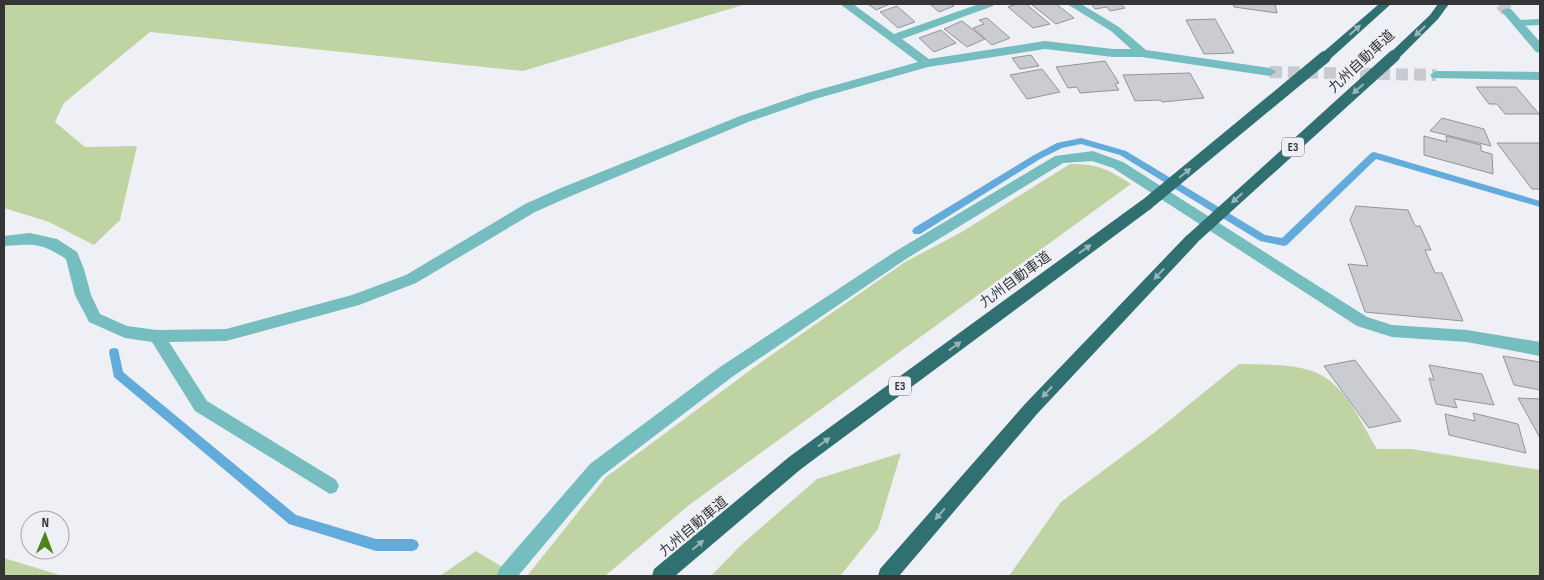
<svg xmlns="http://www.w3.org/2000/svg" width="1544" height="580" viewBox="0 0 1544 580" font-family="'Sofia Sans Condensed','Noto Sans JP',sans-serif">
<style>
.green{fill:#c0d4a3}
.lines{fill:none;stroke-linecap:round;stroke-linejoin:round}
.stream{fill:#62abdb;fill-rule:evenodd}
.building{fill:#caccd2;stroke:#93959a}
.minor-tunnel{stroke:#c9cbd0;stroke-width:12;stroke-dasharray:12 6;stroke-linecap:butt}
.tertiary-tunnel{stroke:#c9cbd0;stroke-width:12;stroke-dasharray:12 6;stroke-linecap:butt}
.minor{fill:#75bdbe;fill-rule:evenodd}
.tertiary{fill:#75bdbe;fill-rule:evenodd}
.motorway{fill:#307071;fill-rule:evenodd}
.motorway-bridge{stroke:#307071;stroke-width:12}
.oneway{fill:#98b6ba}
.labels{text-anchor:middle;stroke-width:4;stroke-linejoin:round;paint-order:stroke}
.shield{fill:#eef0f6;stroke:#6c6d71;stroke-width:1}
.shield-label{font-size:12px;font-weight:bold;fill:#353538}
.street-label{font-size:14px;fill:#353538;stroke:#eef0f6}
</style>
<rect width="100%" height="100%" fill="#eef0f6"/>
<path class="green" d="M 4,4 L 740,4 L 743,5 L 523,71 L 150,32 L 64,103 L 55,122 L 85,147 L 137,146 L 120,220 L 94,245 L 49,222 L 4,208 Z
M 1070,164 C 1099,164 1107,169 1131,184 L 689,505 L 605,576 L 527,576 L 606,477 L 760,363 L 905,262 L 960,233 Z
M 1239,364 C 1263,365 1289,363 1312,371 C 1344,381 1361,423 1377,449 L 1412,449 L 1540,470 L 1540,576 L 1009,576 L 1061,502 L 1155,432 Z
M 901,453 L 878,529 L 840,576 L 711,576 L 740,546 L 817,479 Z
M 476,551 L 517,576 L 440,576 Z
M 4,558 L 63,576 L 4,576 Z"/>
<g class="lines">
<path class="stream" d="M 1081,138 L 1126,151 L 1265,235 L 1282,238 L 1371,153 L 1374,152 L 1540,201 L 1540,207 L 1376,159 L 1287,245 L 1284,246 L 1260,241 L 1120,155 L 1081,144 L 1062,148 L 1040,159 L 920,234 L 914,234 L 912,231 L 914,228 L 1034,155 L 1057,143 Z
M 114,348 L 118,349 L 123,372 L 296,515 L 376,539 L 413,539 L 417,541 L 419,545 L 417,549 L 413,551 L 376,551 L 289,524 L 114,377 L 109,352 L 110,349 Z"/>
</g>
<path class="building" d="M 868,4 L 890,4 L 876,10 Z
M 930,4 L 951,4 L 954,6 L 939,12 Z
M 1017,4 L 1026,4 L 1050,24 L 1033,28 L 1008,7 Z
M 1031,4 L 1056,4 L 1074,18 L 1056,24 Z
M 1091,4 L 1120,4 L 1125,8 L 1110,11 L 1107,7 L 1095,9 Z
M 1233,4 L 1275,4 L 1277,13 L 1234,7 Z
M 897,6 L 915,22 L 898,28 L 880,12 Z
M 987,18 L 1010,38 L 992,45 L 973,28 L 984,24 L 979,20 Z
M 1215,19 L 1234,53 L 1204,54 L 1186,20 Z
M 962,21 L 985,39 L 967,47 L 944,29 Z
M 941,30 L 956,43 L 934,52 L 919,38 Z
M 1031,55 L 1039,66 L 1020,69 L 1012,58 Z
M 1105,61 L 1119,83 L 1115,84 L 1119,90 L 1080,93 L 1077,87 L 1068,88 L 1056,67 Z
M 1042,69 L 1060,92 L 1027,99 L 1010,75 Z
M 1190,73 L 1204,98 L 1162,102 L 1161,100 L 1135,101 L 1123,75 Z
M 1476,87 L 1516,87 L 1539,114 L 1505,114 L 1497,104 L 1489,104 Z
M 1442,118 L 1484,129 L 1491,146 L 1430,131 Z
M 1424,136 L 1447,142 L 1446,136 L 1481,145 L 1481,151 L 1492,154 L 1493,174 L 1424,155 Z
M 1497,143 L 1540,143 L 1540,189 L 1532,189 Z
M 1356,206 L 1408,210 L 1415,226 L 1420,226 L 1431,250 L 1425,250 L 1435,273 L 1442,273 L 1463,321 L 1365,312 L 1348,264 L 1368,266 L 1350,220 Z
M 1503,356 L 1540,362 L 1540,390 L 1514,385 Z
M 1355,360 L 1401,421 L 1369,428 L 1324,366 Z
M 1429,365 L 1482,374 L 1494,405 L 1454,399 L 1457,408 L 1436,404 L 1429,378 L 1434,380 Z
M 1518,398 L 1540,399 L 1540,438 Z
M 1473,413 L 1518,424 L 1526,453 L 1449,435 L 1445,414 L 1475,421 Z"/>
<g class="lines">
<path class="minor-tunnel" d="M 1270,72 L 1436,75"/>
<path class="tertiary-tunnel" d="M 1501,4 L 1507,11"/>
<path class="minor" d="M 840,4 L 853,4 L 894,34 L 979,4 L 994,4 L 993,6 L 902,39 L 929,59 L 1045,41 L 1113,49 L 1131,49 L 1111,31 L 1067,4 L 1081,4 L 1119,27 L 1146,50 L 1270,68 L 1276,72 L 1270,76 L 1142,57 L 1113,57 L 1045,49 L 928,67 L 815,99 L 748,122 L 571,196 L 535,212 L 416,283 L 359,305 L 226,341 L 169,342 L 207,401 L 336,480 L 339,486 L 336,492 L 330,494 L 195,411 L 152,342 L 125,338 L 89,322 L 75,295 L 66,259 C 40,242 34,244 4,246 L 4,236 L 30,233 L 57,239 L 77,252 L 84,269 L 91,295 L 100,314 L 127,326 L 157,330 L 226,329 L 352,295 L 406,275 L 525,204 L 561,188 L 740,116 L 807,93 L 918,62 Z
M 1540,19 L 1540,25 L 1518,26 L 1512,23 L 1518,20 Z
M 1436,71 L 1540,72 L 1540,80 L 1432,78 L 1430,75 Z
M 1093,151 L 1123,162 L 1367,317 L 1392,325 L 1467,330 L 1540,342 L 1540,356 L 1467,342 L 1392,337 L 1357,326 L 1113,168 L 1092,161 L 1063,163 L 906,259 L 732,377 L 602,476 L 518,576 L 497,576 L 499,569 L 590,464 L 720,367 L 896,251 L 1055,156 Z"/>
<path class="tertiary" d="M 1507,8 L 1511,9 L 1540,42 L 1540,53 L 1536,52 L 1503,13 L 1501,11 Z"/>
<path class="motorway" d="M 1379,4 L 1391,4 L 1329,60 L 1321,60 L 1319,57 L 1321,54 Z
M 1438,4 L 1449,4 L 1438,19 L 1398,59 L 1390,59 L 1388,56 L 1390,53 L 1430,15 Z
M 1147,199 L 1152,200 L 1154,204 L 1152,208 L 801,469 L 675,576 L 652,576 L 654,569 L 789,457 L 1142,200 Z
M 1192,234 L 1197,235 L 1199,239 L 1197,243 L 1037,414 L 899,576 L 878,576 L 880,569 L 1025,404 L 1187,235 Z"/>
<path class="motorway-bridge" d="M 1147,204 L 1325,57
M 1192,239 L 1394,56"/>
</g>
<defs><path id="oneway-solid" d="M-6-.8H1V-3.2L6.5 0L1 3.2V.8H-6Z" transform="scale(1.25)"/></defs>
<g class="oneway">
<use href="#oneway-solid" transform="translate(1355 30) rotate(-42)"/>
<use href="#oneway-solid" transform="translate(1420 31) rotate(136)"/>
<use href="#oneway-solid" transform="translate(1358 89) rotate(138)"/>
<use href="#oneway-solid" transform="translate(1185 173) rotate(-39)"/>
<use href="#oneway-solid" transform="translate(1237 198) rotate(138)"/>
<use href="#oneway-solid" transform="translate(1085 249) rotate(-36)"/>
<use href="#oneway-solid" transform="translate(1159 274) rotate(133)"/>
<use href="#oneway-solid" transform="translate(955 346) rotate(-36)"/>
<use href="#oneway-solid" transform="translate(1047 392) rotate(133)"/>
<use href="#oneway-solid" transform="translate(824 442) rotate(-36)"/>
<use href="#oneway-solid" transform="translate(940 514) rotate(131)"/>
<use href="#oneway-solid" transform="translate(698 545) rotate(-40)"/>
</g>
<g class="labels">
<g class="shield">
<rect x="1282" y="137.5" width="22" height="19" rx="4"/>
<rect x="889" y="376.5" width="22" height="19" rx="4"/>
</g>
<g class="shield-label">
<text x="1293" y="151">E3</text>
<text x="900" y="390">E3</text>
</g>
<g class="street-label">
<text transform="translate(1361 61) rotate(-43)" y="5">九州自動車道</text>
<text transform="translate(1015 279) rotate(-36)" y="5">九州自動車道</text>
<text transform="translate(693 526) rotate(-40)" y="5">九州自動車道</text>
</g>
</g>
<rect width="1544" height="580" fill="none" stroke="#353538" stroke-width="10"/>
<g transform="translate(45 535) rotate(1)"><circle r="24" fill="#eef0f6" stroke="#a4a5aa"/>
<path d="M0-4L9 19L0 12L-9 19Z" fill="#4d841d"/>
<text y="-8" font-size="14" font-weight="bold" text-anchor="middle" fill="#353538">N</text>
</g>
</svg>
